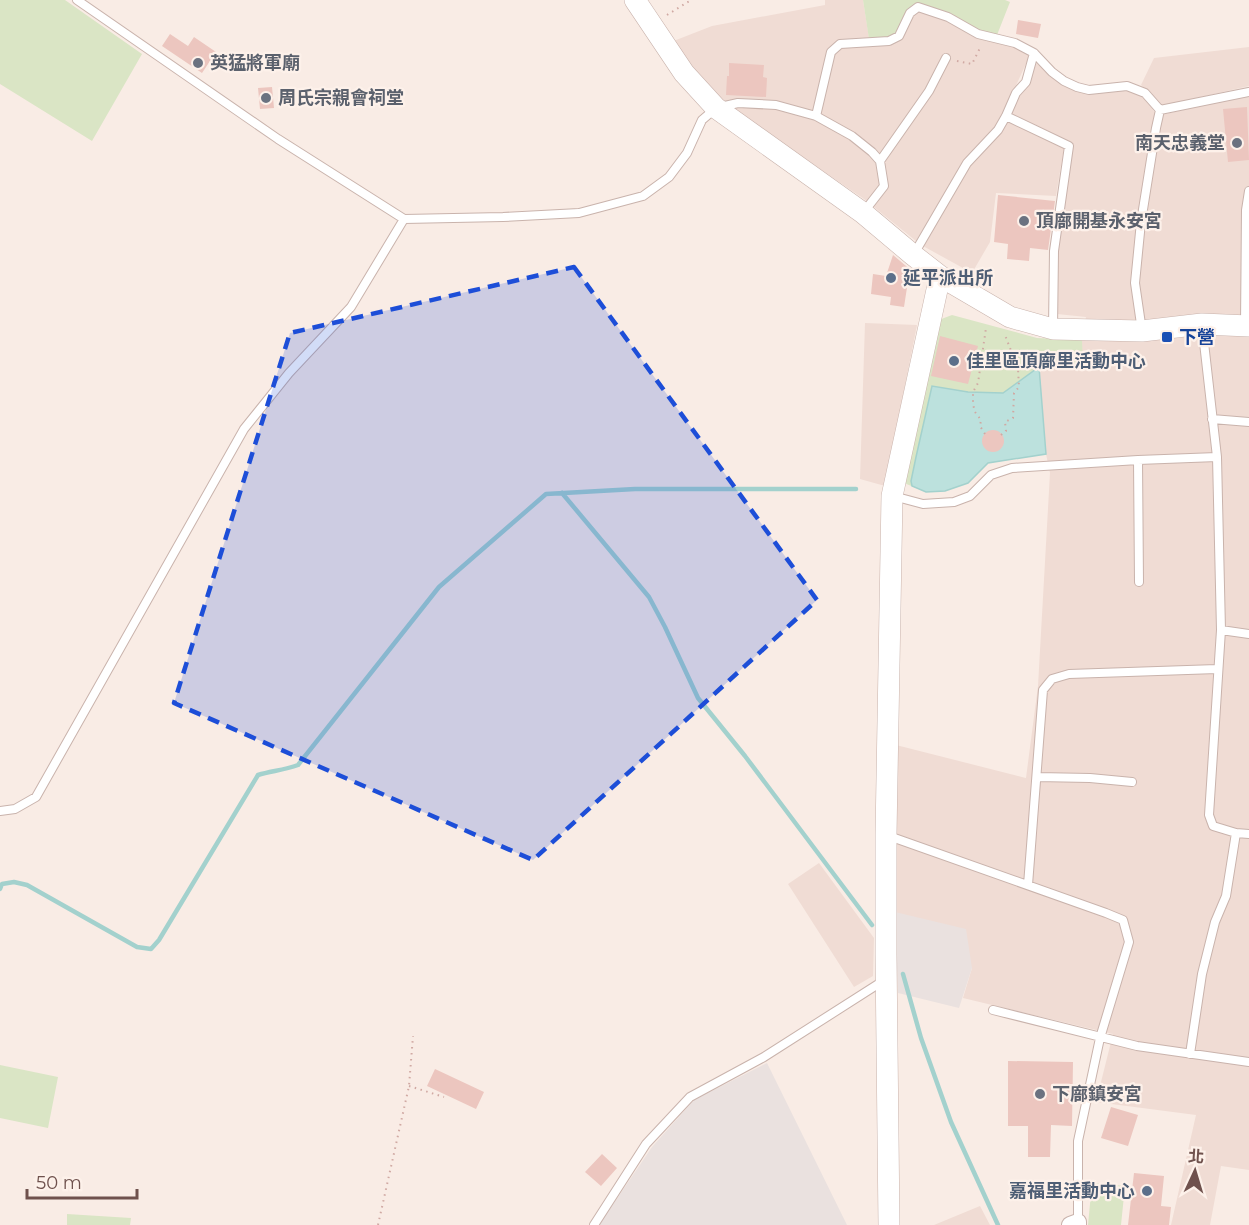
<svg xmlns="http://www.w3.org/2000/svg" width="1249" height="1225" viewBox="0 0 1249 1225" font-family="Montserrat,'Noto Sans TC',sans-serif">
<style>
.residential{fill:#f0dcd4}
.industrial{fill:#eae1df}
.green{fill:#dae5c5}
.water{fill:#bce1dd;stroke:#a3d1cd;stroke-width:1.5}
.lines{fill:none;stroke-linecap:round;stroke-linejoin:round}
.stream{stroke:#a3d1cd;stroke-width:4.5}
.building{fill:#ecc6bf}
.service-casing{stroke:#c9b3ac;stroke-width:10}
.minor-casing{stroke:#c9b3ac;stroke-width:18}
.tertiary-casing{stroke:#c9b3ac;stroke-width:22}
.path{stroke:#d0a9a3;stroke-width:2;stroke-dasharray:1.5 4.5;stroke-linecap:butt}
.service{stroke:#fff;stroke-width:8}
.minor{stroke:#fff;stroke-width:16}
.tertiary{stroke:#fff;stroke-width:21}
.marked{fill:#1d4ed8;fill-opacity:0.2;stroke:#1d4ed8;stroke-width:4.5;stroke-dasharray:12 8;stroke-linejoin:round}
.worship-dot{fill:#6b7280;stroke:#fdf1ea;stroke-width:2}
.service-dot{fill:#5c6f8a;stroke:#fdf1ea;stroke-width:2}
.transit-dot{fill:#1a4fb4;stroke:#fdf1ea;stroke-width:2}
.labels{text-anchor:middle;stroke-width:4.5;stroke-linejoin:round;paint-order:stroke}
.worship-label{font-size:18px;font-weight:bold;fill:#5b616d;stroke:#fdf1ea;text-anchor:start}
.service-label{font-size:18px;font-weight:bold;fill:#4e5e75;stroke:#fdf1ea;text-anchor:start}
.transit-label{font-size:18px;font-weight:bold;fill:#164399;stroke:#fdf1ea;text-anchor:start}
</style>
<rect width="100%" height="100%" fill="#f9ece5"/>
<path class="residential" d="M 825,0 L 863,0 L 870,44 L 891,44 L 902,39 L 912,14 L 920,11 L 1013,46 L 1030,55 L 996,129 L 964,161 L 916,241 L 864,199 L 734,110 L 694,72 L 671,42 L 712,26 L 825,5 Z
M 1249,47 L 1249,86 L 1161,106 L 1141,85 L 1154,58 Z
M 1036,63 L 1064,84 L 1127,90 L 1143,95 L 1155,113 L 1165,114 L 1249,96 L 1249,1170 L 1221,1166 L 1210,1225 L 1171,1225 L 1196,1115 L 1096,1102 L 1113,1034 L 963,998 L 972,968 L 895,912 L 896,745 L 1026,778 L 1038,686 L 1050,473 L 1046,454 L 1039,367 L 1082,340 L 1086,317 L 1057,314 L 1058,250 L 1072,143 L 1009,114 L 1018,94 L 1030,83 Z
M 1008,121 L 1064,147 L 1056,196 L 996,193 L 990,242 L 972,273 L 923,246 L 970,165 L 1000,133 Z
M 865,323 L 917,325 L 885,486 L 860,479 Z
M 819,863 L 874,938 L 873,976 L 854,987 L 788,884 Z
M 980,1206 L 990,1225 L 934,1225 Z"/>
<path class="industrial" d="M 895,912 L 966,929 L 972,968 L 959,1008 L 898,993 Z
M 767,1063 L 847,1225 L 599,1225 L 652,1147 L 694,1100 Z"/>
<path class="green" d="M 0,0 L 65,0 L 142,54 L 92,141 L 0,84 Z
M 863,0 L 1005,0 L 1010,2 L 997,35 L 979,31 L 952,14 L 915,4 L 906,12 L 896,33 L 885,38 L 869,39 Z
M 952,315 L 1037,338 L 1082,340 L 1083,366 L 1039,367 L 1046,454 L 988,463 L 968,483 L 945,491 L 926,492 L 904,483 L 936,321 Z
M 0,1065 L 58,1077 L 48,1128 L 0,1118 Z
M 1092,1183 L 1125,1186 L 1121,1225 L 1088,1225 Z
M 67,1214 L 131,1218 L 130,1225 L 67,1225 Z"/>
<path class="water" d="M 1039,367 L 1046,454 L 988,463 L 968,483 L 945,491 L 926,492 L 912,486 L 911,481 L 916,457 L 932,386 L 968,392 L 1003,393 Z"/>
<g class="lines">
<path class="stream" d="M 562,493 L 649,597 L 665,627 L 698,698 L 745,756 L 872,925
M 0,889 L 2,884 L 14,882 L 27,885 L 137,947 L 151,949 L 159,940 L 258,775 C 272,771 284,770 298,765 L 439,587 L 546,494 L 635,489 L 856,489
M 903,974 L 921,1038 L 951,1122 L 998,1225"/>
</g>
<path class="building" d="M 1018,20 L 1041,24 L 1038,38 L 1016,34 Z
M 170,34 L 188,46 L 194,37 L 216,52 L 202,73 L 162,46 Z
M 729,63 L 764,65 L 763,77 L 767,78 L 766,97 L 726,95 L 727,76 L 729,76 Z
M 272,87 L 274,108 L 260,109 L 258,88 Z
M 1247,107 L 1249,160 L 1228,162 L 1223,109 Z
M 998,195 L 1055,201 L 1048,250 L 1030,248 L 1029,261 L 1007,259 L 1008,244 L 994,242 Z
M 893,255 L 912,271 L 908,281 L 904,307 L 890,305 L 891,297 L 871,294 L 873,274 L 886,276 Z
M 940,336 L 978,346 L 968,384 L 931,376 Z
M982 441a11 11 0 1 1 22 0a11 11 0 1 1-22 0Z
M 1008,1061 L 1073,1062 L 1072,1126 L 1051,1125 L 1050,1157 L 1028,1157 L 1028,1126 L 1008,1126 Z
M 435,1069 L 484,1092 L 476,1109 L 427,1086 Z
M 1111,1107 L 1138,1115 L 1128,1146 L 1101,1138 Z
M 602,1154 L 617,1168 L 601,1186 L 585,1172 Z
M 1134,1173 L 1164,1176 L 1161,1206 L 1171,1207 L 1169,1225 L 1128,1225 Z"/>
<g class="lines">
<g class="service-casing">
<path id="service" d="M 77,0 L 278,139 L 404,219 L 503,217 L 579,213 L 643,196 L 669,177 L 687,153 L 702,120 L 716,108 L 738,103 L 776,105 L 816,116 L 852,136 L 872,152 L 880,161 L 884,186 L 863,213
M 816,116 L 831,52 L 840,44 L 889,41 L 899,36 L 910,13 L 918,7 L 948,17 L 978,34 L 1015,43 L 1034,53 L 1052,72 L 1064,81 L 1077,87 L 1089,90 L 1127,86 L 1145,93 L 1160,110
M 1006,116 L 1069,146 L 1054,251 L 1053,329
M 880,161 L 929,91 L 946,58
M 914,254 L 967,163 L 998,130 L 1006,116 L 1016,93 L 1026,82 L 1034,53
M 1202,325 L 1217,457 L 1221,630 L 1209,815 L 1213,826 L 1236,833 L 1249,834
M 1245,325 L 1246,210 L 1249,191
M 1142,331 L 1135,283 L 1141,222 L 1156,128 L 1160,110 L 1249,92
M 1212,419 L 1249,422
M 1138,460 L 1139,582
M 893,496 L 923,504 L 954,502 L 970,496 L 991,475 L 1012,468 L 1138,460 L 1217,457
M 1221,630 L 1249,634
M 1037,777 L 1090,778 L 1132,782
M 0,811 L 15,809 L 36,797 L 244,429 L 289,373 L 351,307 L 404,219
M 886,835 L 1106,913 L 1123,920 L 1129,942 L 1100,1038 L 1078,1141 L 1078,1222
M 1028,885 L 1043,690 L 1052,679 L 1069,674 L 1217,669
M 993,1010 L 1137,1046 L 1249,1062
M 1190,1054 L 1202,974 L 1215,922 L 1226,896 L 1236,833
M 594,1225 L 646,1144 L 690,1097 L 764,1057 L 883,981"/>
</g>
<g class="minor-casing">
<path id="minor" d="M 1070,1225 L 1078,1222 L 1078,1225"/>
</g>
<g class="tertiary-casing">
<path id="tertiary" d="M 635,0 L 684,73 L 716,108 L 863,213 L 913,255 L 940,276 L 1010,317 L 1053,329 L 1142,331 L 1202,324 L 1249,326
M 889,1225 L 886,955 L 886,834 L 892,496 L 940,276"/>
</g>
<path class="path" d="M 667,15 L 691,0
M 957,61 L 972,64 L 981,46
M 985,434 L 980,426 L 981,420 L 975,412 L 973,404 L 973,392 L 978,383 L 986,328
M 1001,435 L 1006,431 L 1005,422 L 1013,418 L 1014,393 L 1019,387 L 1018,369 L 1005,335
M 409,1086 L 444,1097
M 378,1225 L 409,1086 L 413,1036"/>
<use href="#service" class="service"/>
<use href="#minor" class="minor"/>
<use href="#tertiary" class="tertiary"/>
</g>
<path class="marked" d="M 574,267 L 817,600 L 533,860 L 174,703 L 290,333 Z"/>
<g class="worship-dot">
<circle cx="198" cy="63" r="6"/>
<circle cx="266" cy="98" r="6"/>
<circle cx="1237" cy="143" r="6"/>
<circle cx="1024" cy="221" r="6"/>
<circle cx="1040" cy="1094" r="6"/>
</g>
<g class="service-dot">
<circle cx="891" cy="278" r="6"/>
<circle cx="954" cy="361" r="6"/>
<circle cx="1147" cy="1191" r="6"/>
</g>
<rect class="transit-dot" x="1161" y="331" width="12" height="12" rx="3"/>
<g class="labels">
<g class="worship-label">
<text x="210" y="69">英猛將軍廟</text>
<text x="278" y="104">周氏宗親會祠堂</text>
<text x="1225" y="149" text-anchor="end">南天忠義堂</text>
<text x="1036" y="227">頂廍開基永安宮</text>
<text x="1052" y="1100">下廍鎮安宮</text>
</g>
<g class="service-label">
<text x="903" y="284">延平派出所</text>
<text x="966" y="367">佳里區頂廍里活動中心</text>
<text x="1135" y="1197" text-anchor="end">嘉福里活動中心</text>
</g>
<g class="transit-label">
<text x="1179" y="343">下營</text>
</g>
</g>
<g transform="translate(1195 1171) rotate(4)" stroke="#fdf1ea" stroke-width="4.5" paint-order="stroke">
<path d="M0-4.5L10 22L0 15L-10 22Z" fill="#6f514d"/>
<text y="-9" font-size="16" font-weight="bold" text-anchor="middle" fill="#6f514d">北</text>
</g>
<path d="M27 1189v9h110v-9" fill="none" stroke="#6f514d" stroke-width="3"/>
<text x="36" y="1189" font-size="18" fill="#6f514d" stroke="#fdf1ea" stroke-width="4.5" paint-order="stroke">50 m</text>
</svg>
